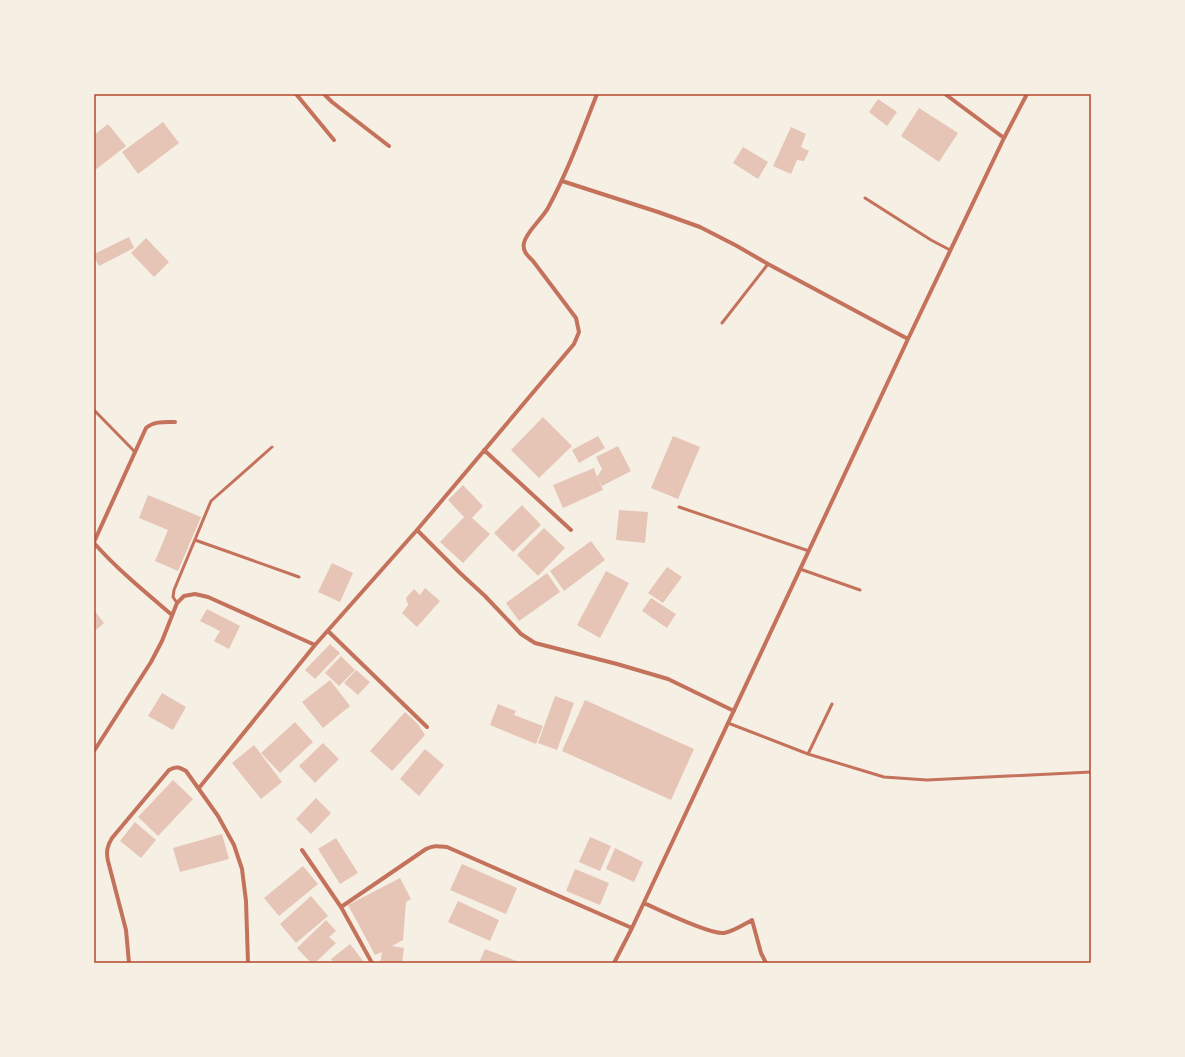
<svg xmlns="http://www.w3.org/2000/svg" width="1185" height="1057" viewBox="0 0 1185 1057" font-family="Raleway,sans-serif">
<style>
.building{fill:#e6c5b7}
.lines{fill:none;stroke-linecap:round;stroke-linejoin:round}
.service{stroke:#c5725c;stroke-width:3}
.minor{stroke:#c5725c;stroke-width:4}
.neatline{fill:none;stroke:#b5482f;stroke-width:1.5}
</style>
<rect width="100%" height="100%" fill="#f6efe4"/>
<path class="building" d="M 878,99 L 897,112 L 887,126 L 869,112 Z
M 919,108 L 958,133 L 939,162 L 901,136 Z
M 163,122 L 179,143 L 138,174 L 122,152 Z
M 108,124 L 126,146 L 94,171 L 94,135 Z
M 791,127 L 806,134 L 801,147 L 809,151 L 804,161 L 797,160 L 791,174 L 773,166 Z
M 743,147 L 768,162 L 758,179 L 733,163 Z
M 129,237 L 134,248 L 99,266 L 94,257 L 94,254 Z
M 146,238 L 169,262 L 154,277 L 131,253 Z
M 543,417 L 572,446 L 539,478 L 511,450 Z
M 598,436 L 605,448 L 579,463 L 572,450 Z
M 673,436 L 700,447 L 678,499 L 651,488 Z
M 618,446 L 631,471 L 602,486 L 598,478 L 603,490 L 563,508 L 553,485 L 594,468 L 597,477 L 602,469 L 596,457 Z
M 463,485 L 483,506 L 472,518 L 490,534 L 463,563 L 440,542 L 465,516 L 463,516 L 448,500 Z
M 148,495 L 201,517 L 178,571 L 155,561 L 168,530 L 139,518 Z
M 522,505 L 541,525 L 513,552 L 494,533 Z
M 619,510 L 648,512 L 645,543 L 616,540 Z
M 544,528 L 565,548 L 538,576 L 517,555 Z
M 591,541 L 605,560 L 564,591 L 550,571 Z
M 332,563 L 353,573 L 340,602 L 318,592 Z
M 667,567 L 682,577 L 663,603 L 648,593 Z
M 606,571 L 629,583 L 600,638 L 577,625 Z
M 547,573 L 560,592 L 519,621 L 506,603 Z
M 425,588 L 440,601 L 417,627 L 402,613 L 408,605 L 406,598 L 414,589 L 420,595 Z
M 651,598 L 676,614 L 667,628 L 642,611 Z
M 207,609 L 240,626 L 229,649 L 214,641 L 220,631 L 200,621 Z
M 94,610 L 104,623 L 96,630 L 94,628 Z
M 330,644 L 340,653 L 315,679 L 305,670 Z
M 341,656 L 355,670 L 339,686 L 325,673 Z
M 356,670 L 370,682 L 358,695 L 344,683 Z
M 330,680 L 350,706 L 323,728 L 302,702 Z
M 162,693 L 186,707 L 173,730 L 148,716 Z
M 555,696 L 574,703 L 557,750 L 538,743 Z
M 585,700 L 694,749 L 671,800 L 562,751 Z
M 498,704 L 516,711 L 514,715 L 543,726 L 536,744 L 490,725 Z
M 405,712 L 418,724 L 425,735 L 392,771 L 370,751 Z
M 295,722 L 313,742 L 280,773 L 261,753 Z
M 323,743 L 339,759 L 315,783 L 299,766 Z
M 254,745 L 282,782 L 261,799 L 232,763 Z
M 425,749 L 444,765 L 419,796 L 400,779 Z
M 173,780 L 193,799 L 158,836 L 138,817 Z
M 316,798 L 331,813 L 311,834 L 296,819 Z
M 135,822 L 156,840 L 141,858 L 120,841 Z
M 222,834 L 229,859 L 180,872 L 173,848 Z
M 590,837 L 611,846 L 600,871 L 579,862 Z
M 336,838 L 358,873 L 340,884 L 318,849 Z
M 615,848 L 643,862 L 634,882 L 606,869 Z
M 462,864 L 517,888 L 506,914 L 450,890 Z
M 303,866 L 318,884 L 279,916 L 264,898 Z
M 575,869 L 609,883 L 600,905 L 566,891 Z
M 400,878 L 411,899 L 406,902 L 403,940 L 392,946 L 404,948 L 402,963 L 380,963 L 382,952 L 375,955 L 348,905 Z
M 311,896 L 328,916 L 296,943 L 280,924 Z
M 458,901 L 499,920 L 490,941 L 448,922 Z
M 326,920 L 336,931 L 329,937 L 336,943 L 315,963 L 311,963 L 297,948 Z
M 350,944 L 364,962 L 362,963 L 334,963 L 331,959 Z
M 485,949 L 519,962 L 519,963 L 479,963 Z"/>
<g class="lines">
<path class="service" d="M 865,198 L 931,240 L 950,250
M 722,323 L 768,264
M 94,410 L 135,452
M 679,507 L 809,551
M 195,540 L 299,577
M 800,569 L 860,590
M 177,603 L 173,597 L 174,590 L 211,501 L 272,447
M 728,723 L 808,754 L 884,777 L 927,780 L 1091,772
M 808,754 L 832,704"/>
<path class="minor" d="M 296,94 L 334,140
M 324,94 L 332,102 L 389,146
M 945,94 L 1004,138
M 562,181 L 658,212 L 700,227 L 737,246 L 768,264 L 908,339
M 484,450 L 571,530
M 417,530 L 460,573 L 485,596 L 521,634 L 535,643 L 617,664 L 668,679 L 734,711
M 94,542 L 146,428 C 154,421 165,422 175,422
M 94,543 C 118,570 145,592 172,615
M 328,631 L 427,727
M 94,751 L 151,662 L 162,641 L 177,603 L 184,596 L 195,594 L 208,597 L 315,645
M 199,788 L 315,645 L 417,530 L 574,344 L 579,332 L 576,318 L 533,261 C 528,256 522,251 524,243 C 526,232 542,219 548,208 C 568,171 582,132 597,94
M 302,850 L 341,907 L 372,963
M 644,903 C 659,910 711,935 724,933 C 734,931 743,925 752,920 L 761,953 L 766,963
M 341,907 L 426,849 C 434,845 438,846 447,847 L 632,928
M 129,963 L 126,930 L 108,861 C 106,852 107,846 112,838 L 169,770 C 176,766 179,767 186,771 L 218,816 L 234,845 L 242,869 L 246,901 L 248,963
M 614,963 L 632,928 L 908,339 L 1004,138 L 1027,94"/>
</g>
<rect width="1185" height="1057" fill="none" stroke="#f6efe4" stroke-width="190"/>
<rect x="95" y="95" width="995" height="867" class="neatline"/>
</svg>
